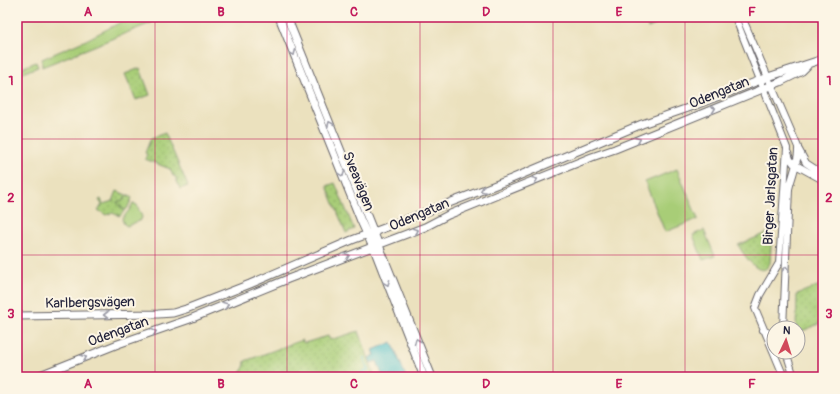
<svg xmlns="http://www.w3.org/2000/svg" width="840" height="394" viewBox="0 0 840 394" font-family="Pangolin,sans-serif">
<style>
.grass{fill:#a8cd77;stroke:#657859}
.park{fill:url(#park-dots);stroke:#657859}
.water{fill:#52c0c9;stroke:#3a7182}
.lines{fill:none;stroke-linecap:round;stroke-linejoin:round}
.stream{stroke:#52c0c9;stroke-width:2}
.tertiary-casing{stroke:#686569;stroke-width:8}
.secondary-casing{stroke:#686569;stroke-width:9}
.tertiary{stroke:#fff;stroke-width:6}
.secondary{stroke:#fff;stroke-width:7}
.oneway{stroke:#9c9ca7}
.grid{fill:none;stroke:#c2185b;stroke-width:1;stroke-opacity:0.55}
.labels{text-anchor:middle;stroke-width:4;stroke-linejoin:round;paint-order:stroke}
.street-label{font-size:14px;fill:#22223b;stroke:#fcf5e5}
.neatline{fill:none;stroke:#c2185b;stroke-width:1.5}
.grid-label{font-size:13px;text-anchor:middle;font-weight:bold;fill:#c2185b}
</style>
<defs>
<pattern id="park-dots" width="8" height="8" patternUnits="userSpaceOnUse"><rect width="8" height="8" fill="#a8cd77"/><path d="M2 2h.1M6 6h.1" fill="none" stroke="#90b068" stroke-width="1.8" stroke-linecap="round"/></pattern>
</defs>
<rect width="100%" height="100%" fill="#fcf5e5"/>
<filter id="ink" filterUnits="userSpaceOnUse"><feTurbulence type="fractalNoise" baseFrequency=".025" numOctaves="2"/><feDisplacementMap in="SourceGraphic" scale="8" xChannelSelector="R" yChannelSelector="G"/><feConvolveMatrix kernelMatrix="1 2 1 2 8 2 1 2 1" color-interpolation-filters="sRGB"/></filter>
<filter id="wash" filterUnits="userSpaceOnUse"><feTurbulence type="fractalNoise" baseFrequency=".012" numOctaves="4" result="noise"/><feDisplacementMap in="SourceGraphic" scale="16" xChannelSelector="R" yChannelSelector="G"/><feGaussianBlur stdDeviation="0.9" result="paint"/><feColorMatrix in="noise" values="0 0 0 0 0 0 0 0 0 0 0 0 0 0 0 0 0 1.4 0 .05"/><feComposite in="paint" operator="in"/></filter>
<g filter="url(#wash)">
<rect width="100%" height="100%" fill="#ebe1be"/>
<path class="grass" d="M 126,17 L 152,18 L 151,23 L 42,67 L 42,59 L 86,40 L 127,19 Z
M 36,62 L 38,67 L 17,75 L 17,70 Z
M 677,169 L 698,219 L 665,232 L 645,182 Z
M 126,196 L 129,196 L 132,198 L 127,209 L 125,210 L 120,207 L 117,203 L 118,201 L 125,199 Z
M 133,203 L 137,205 L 142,217 L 141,220 L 127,226 L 124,224 L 122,219 L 130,209 Z
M 704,230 L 715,256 L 703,260 L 693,235 Z"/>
<path class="park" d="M 644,17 L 675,17 L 648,28 Z
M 140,68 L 150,95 L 136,100 L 125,74 Z
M 165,133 L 188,186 L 180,189 L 175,176 L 173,176 L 170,169 L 145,159 L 147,154 L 145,153 L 151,138 Z
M 335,183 L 354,229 L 346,233 L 327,186 Z
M 117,191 L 129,196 L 129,197 L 126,196 L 123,201 L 118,201 L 117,203 L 121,205 L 120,207 L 125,210 L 120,216 L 112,213 L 106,215 L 98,210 L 102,205 L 99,200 L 101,199 L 103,204 L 113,201 Z
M 772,231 L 770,263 C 761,283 743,253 738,245 Z
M 823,284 L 823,322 L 798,333 L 798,328 L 796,328 L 797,294 Z
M 359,331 L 375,377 L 232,377 C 240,373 245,370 245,361 L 302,340 L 304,343 L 328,336 L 330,340 Z"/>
<path class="water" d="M 392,342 L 406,377 L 383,377 L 377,361 L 371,363 L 369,358 L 375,355 L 373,350 Z"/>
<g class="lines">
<path class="stream" d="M 358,377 L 361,373 L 368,370 L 364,358"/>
</g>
</g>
<g filter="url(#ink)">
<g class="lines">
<g class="tertiary-casing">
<path id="tertiary" d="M 735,17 L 787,148 L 779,263 L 760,295 L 755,308 L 784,377
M 742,17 L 798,147 C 799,162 792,175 789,189 L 783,328
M 799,150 L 806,163 L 823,174
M 788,153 L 790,159 L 794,164 L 823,180
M 763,330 L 771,334 L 774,333
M 786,352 L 794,377"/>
</g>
<g class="secondary-casing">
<path id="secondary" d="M 279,17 L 361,221 L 376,254 L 424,377
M 287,17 L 432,377
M 17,316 L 158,314 L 173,313 L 186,309 L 250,284 L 352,240 L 387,227 L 511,179 L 642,124 L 688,108 L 771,76 L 823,59
M 35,377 L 118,344 L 190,319 L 288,279 L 425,227 L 448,215 L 592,157 L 615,149 L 780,82 L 802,71 L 807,66"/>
</g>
<use href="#tertiary" class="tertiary"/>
<use href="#secondary" class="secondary"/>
</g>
<defs><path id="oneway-chevron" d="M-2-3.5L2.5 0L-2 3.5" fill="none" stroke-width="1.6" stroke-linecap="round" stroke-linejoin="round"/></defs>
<g class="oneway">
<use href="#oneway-chevron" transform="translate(293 53) rotate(67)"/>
<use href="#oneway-chevron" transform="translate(713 109) rotate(-22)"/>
<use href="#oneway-chevron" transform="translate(330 124) rotate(-112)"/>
<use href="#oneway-chevron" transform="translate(638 140) rotate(-22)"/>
<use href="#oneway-chevron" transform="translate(342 174) rotate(69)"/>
<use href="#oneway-chevron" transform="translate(535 180) rotate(-22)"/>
<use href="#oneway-chevron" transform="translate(483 190) rotate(159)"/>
<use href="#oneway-chevron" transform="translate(416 231) rotate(-21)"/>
<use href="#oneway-chevron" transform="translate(347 256) rotate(-21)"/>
<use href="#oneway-chevron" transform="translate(786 269) rotate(-87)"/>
<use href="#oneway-chevron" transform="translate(387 283) rotate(69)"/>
<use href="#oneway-chevron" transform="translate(226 305) rotate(-22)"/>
<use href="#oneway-chevron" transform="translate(106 315) rotate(-180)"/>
<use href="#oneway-chevron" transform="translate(154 332) rotate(-19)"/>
<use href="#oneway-chevron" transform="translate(417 341) rotate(-112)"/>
<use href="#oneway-chevron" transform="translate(84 358) rotate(-22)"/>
</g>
</g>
<path class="grid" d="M 155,17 L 155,377M 287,17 L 287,377M 420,17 L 420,377M 553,17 L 553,377M 685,17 L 685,377M 17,139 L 823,139M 17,255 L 823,255"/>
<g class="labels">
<g class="street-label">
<text transform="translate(719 92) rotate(-22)" y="5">Odengatan</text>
<text transform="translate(359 181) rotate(68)" y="5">Sveavägen</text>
<text transform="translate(770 196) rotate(-87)" y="5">Birger Jarlsgatan</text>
<text transform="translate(419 214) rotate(-23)" y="5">Odengatan</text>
<text transform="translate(90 302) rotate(-1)" y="5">Karlbergsvägen</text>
<text transform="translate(118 331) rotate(-20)" y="5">Odengatan</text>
</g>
</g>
<rect width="840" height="394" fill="none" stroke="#fcf5e5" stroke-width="44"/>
<g transform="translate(786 340) rotate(4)"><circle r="19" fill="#fcf5e5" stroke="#a5a1a1"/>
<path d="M0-3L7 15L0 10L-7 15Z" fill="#d1495b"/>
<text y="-6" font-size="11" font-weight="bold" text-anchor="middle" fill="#22223b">N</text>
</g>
<rect x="22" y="22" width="796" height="350" class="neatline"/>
<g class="grid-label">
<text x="88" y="16">A</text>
<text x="221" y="16">B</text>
<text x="354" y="16">C</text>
<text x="486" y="16">D</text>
<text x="619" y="16">E</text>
<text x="752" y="16">F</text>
<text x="11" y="85">1</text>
<text x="829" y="85">1</text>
<text x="11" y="202">2</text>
<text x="829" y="202">2</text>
<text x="11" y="318">3</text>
<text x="829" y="318">3</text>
<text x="88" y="388">A</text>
<text x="221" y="388">B</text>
<text x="354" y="388">C</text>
<text x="486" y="388">D</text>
<text x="619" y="388">E</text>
<text x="752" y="388">F</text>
</g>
</svg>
